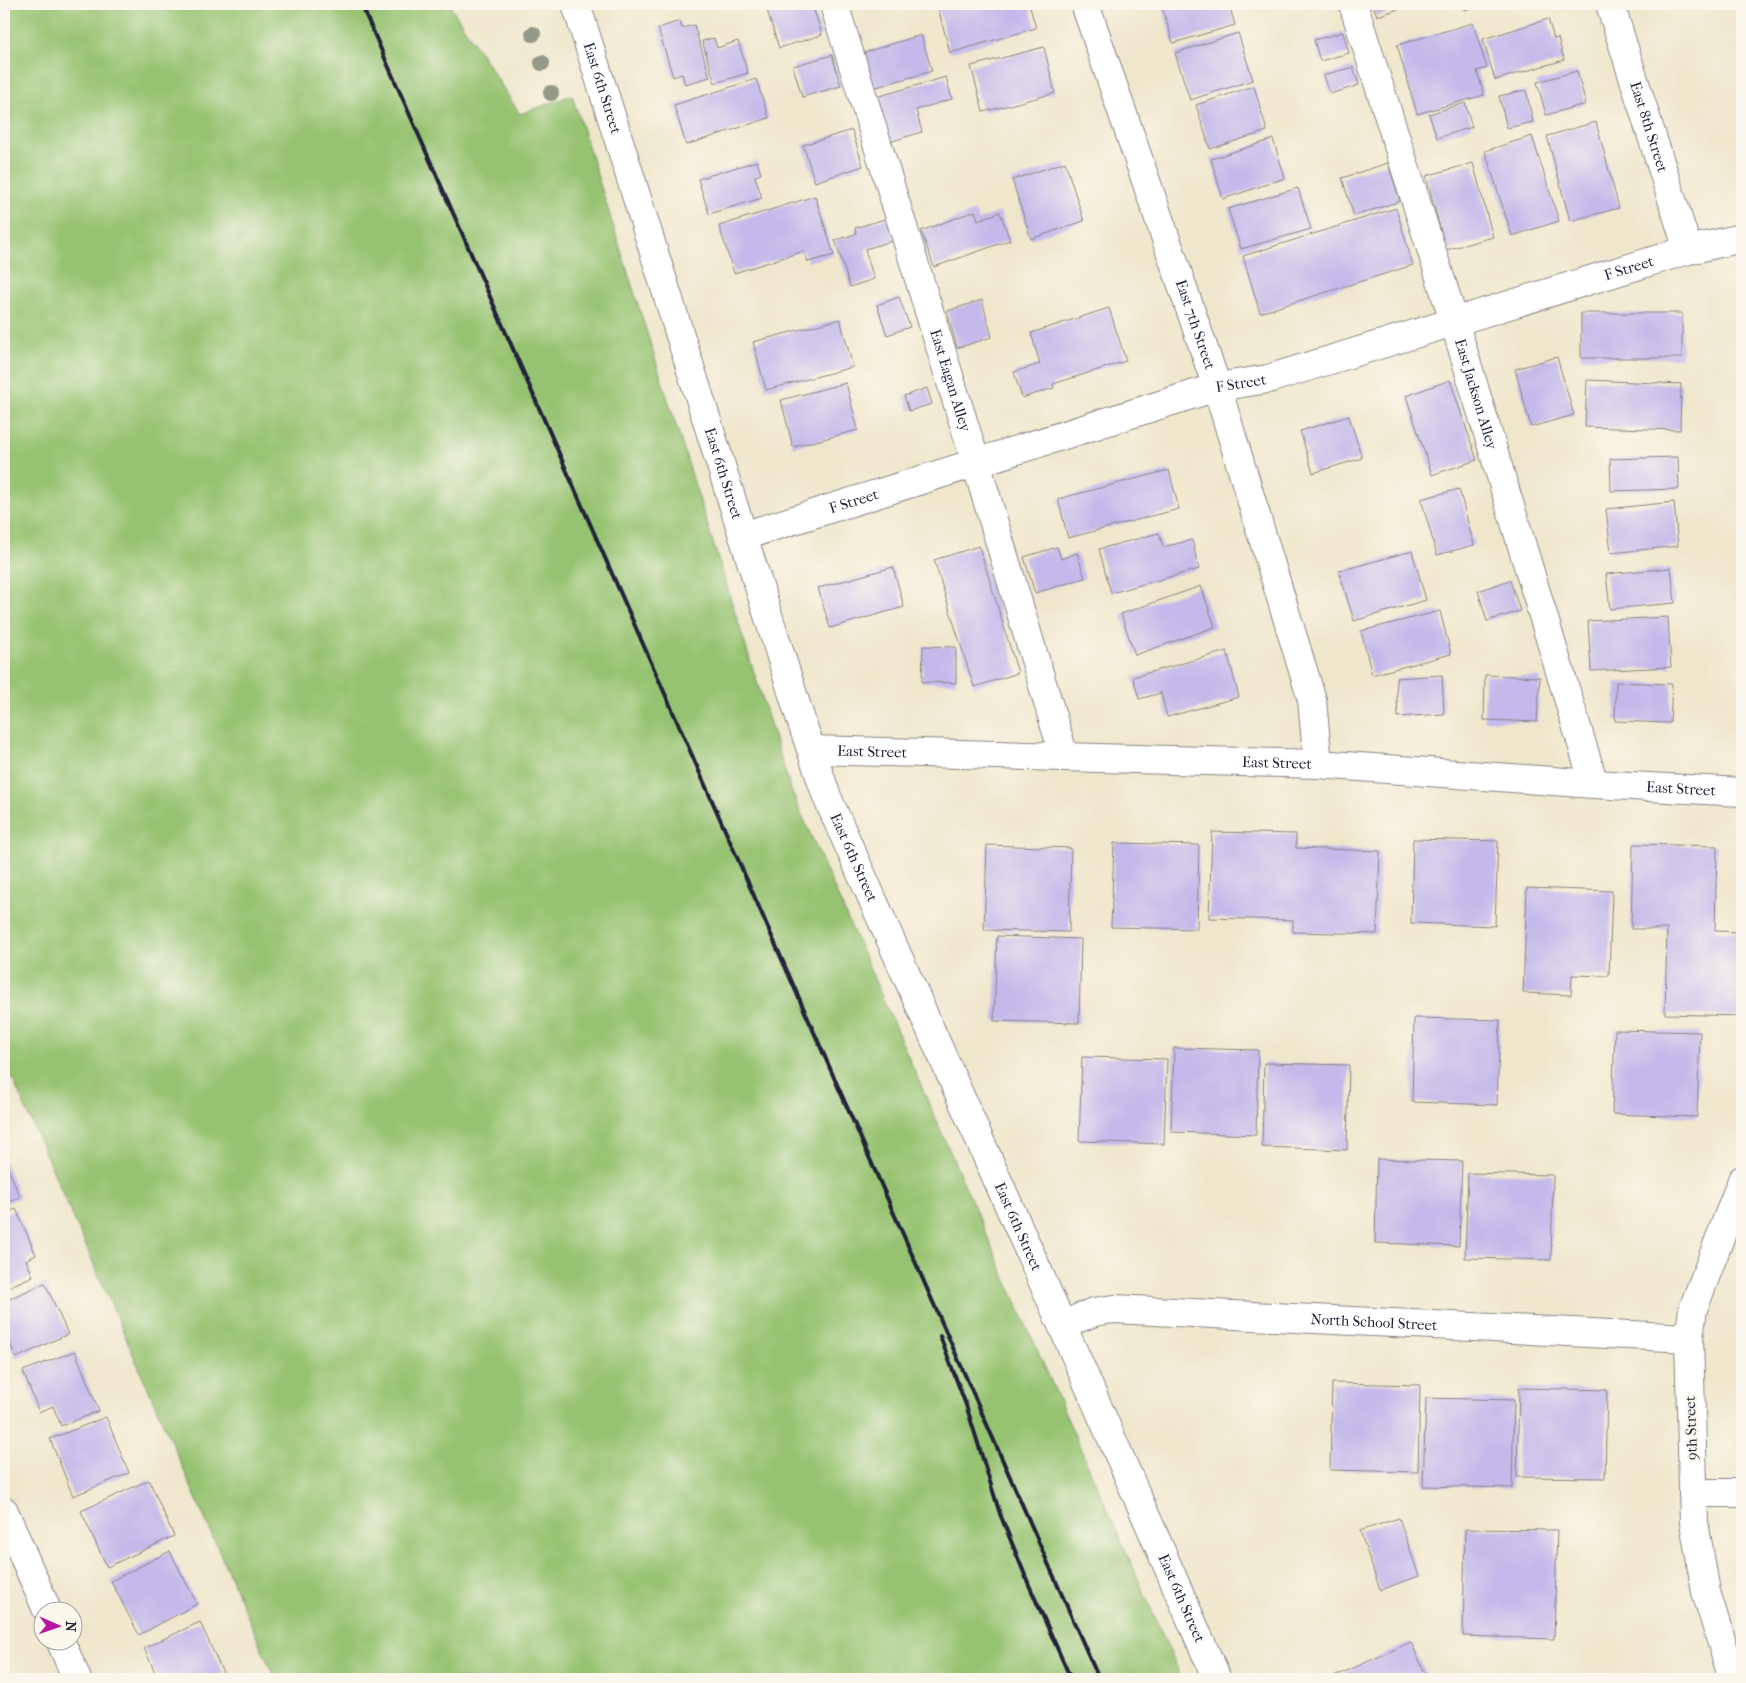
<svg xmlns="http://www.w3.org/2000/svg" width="1746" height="1683" viewBox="0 0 1746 1683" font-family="'IM FELL French Canon',serif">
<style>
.green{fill:#96c371;stroke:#5c7256}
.building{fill:#c4b9ea}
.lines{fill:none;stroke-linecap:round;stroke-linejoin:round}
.minor-casing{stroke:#888484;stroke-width:30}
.minor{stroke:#fff;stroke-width:28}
.rail{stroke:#22223b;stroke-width:4}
.tree{fill:#959987}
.labels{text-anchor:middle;stroke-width:5;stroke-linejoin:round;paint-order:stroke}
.street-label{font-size:15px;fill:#22223b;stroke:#fbf7ec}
</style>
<rect width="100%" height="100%" fill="#fbf7ec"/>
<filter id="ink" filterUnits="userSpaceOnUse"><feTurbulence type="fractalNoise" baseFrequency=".02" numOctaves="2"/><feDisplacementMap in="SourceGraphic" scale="10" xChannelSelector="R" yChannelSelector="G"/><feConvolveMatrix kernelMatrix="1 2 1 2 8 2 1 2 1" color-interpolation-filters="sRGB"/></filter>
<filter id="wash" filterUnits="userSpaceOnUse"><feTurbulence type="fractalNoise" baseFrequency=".0096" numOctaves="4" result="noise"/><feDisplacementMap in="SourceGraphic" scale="20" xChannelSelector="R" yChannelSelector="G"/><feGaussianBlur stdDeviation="1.12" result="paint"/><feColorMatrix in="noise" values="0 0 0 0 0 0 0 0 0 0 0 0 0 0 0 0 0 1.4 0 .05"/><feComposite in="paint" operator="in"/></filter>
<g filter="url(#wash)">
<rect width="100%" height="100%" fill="#efe7cc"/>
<path class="green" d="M 4,4 L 449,4 L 520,114 L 572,95 L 791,790 L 1182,1679 L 275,1679 L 4,1059 Z"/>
<g id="blocks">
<path class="building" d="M 765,4 L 812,4 L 822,35 L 779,48 Z
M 937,4 L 1029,4 L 1036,28 L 950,53 Z
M 1175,4 L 1229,4 L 1235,25 L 1173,43 L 1162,7 Z
M 1373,4 L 1400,4 L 1402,8 L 1377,16 Z
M 1463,4 L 1488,4 L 1464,10 Z
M 1548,19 L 1554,39 L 1558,38 L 1564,60 L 1495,80 L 1483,39 Z
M 680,21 L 682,28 L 694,25 L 710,77 L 685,84 L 682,74 L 673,77 L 658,28 Z
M 1473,23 L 1487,68 L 1477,71 L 1484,95 L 1417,114 L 1397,45 Z
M 1343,32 L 1349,53 L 1320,61 L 1314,40 Z
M 1238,33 L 1253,80 L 1190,100 L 1175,53 Z
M 921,35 L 932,71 L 873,88 L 862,53 Z
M 714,38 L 717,48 L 738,41 L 748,73 L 715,83 L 702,41 Z
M 1044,47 L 1055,93 L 983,112 L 971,66 Z
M 832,55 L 841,86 L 802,97 L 793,66 Z
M 1353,67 L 1359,85 L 1330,94 L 1324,75 Z
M 1577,71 L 1586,104 L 1546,115 L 1537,82 Z
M 946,77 L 952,99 L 916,110 L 922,132 L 889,142 L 876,97 Z
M 756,79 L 769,118 L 686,145 L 674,105 Z
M 1254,86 L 1267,131 L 1210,149 L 1196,105 Z
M 1526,90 L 1533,122 L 1507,128 L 1499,96 Z
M 1465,103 L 1472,127 L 1437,138 L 1429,114 Z
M 1596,122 L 1619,208 L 1570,221 L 1547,136 Z
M 852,130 L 863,166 L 815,182 L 803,145 Z
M 1532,136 L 1559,221 L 1512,236 L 1485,151 Z
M 1273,139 L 1285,178 L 1223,199 L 1211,159 Z
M 757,161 L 761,174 L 755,176 L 762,198 L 709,214 L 698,179 Z
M 1065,162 L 1084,221 L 1031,239 L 1012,180 Z
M 1388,163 L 1400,201 L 1354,216 L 1342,178 Z
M 1473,163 L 1493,237 L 1446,250 L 1426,176 Z
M 1298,188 L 1311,229 L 1241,249 L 1228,209 Z
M 815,196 L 834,255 L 808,262 L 804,251 L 734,273 L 719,226 Z
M 1396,208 L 1413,265 L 1260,313 L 1243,256 Z
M 975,211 L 978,220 L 1000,212 L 1010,240 L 934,267 L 921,231 Z
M 888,218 L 895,240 L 865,249 L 874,279 L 850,287 L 835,240 L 856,234 L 855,228 Z
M 899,297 L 910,327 L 887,335 L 877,305 Z
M 982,300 L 992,337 L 957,348 L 947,311 Z
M 1109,308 L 1126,361 L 1053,384 L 1054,388 L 1022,398 L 1014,372 L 1040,364 L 1031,333 Z
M 1581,313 L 1682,313 L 1682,358 L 1581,358 Z
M 840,319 L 853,367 L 766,390 L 753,342 Z
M 1557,357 L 1574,415 L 1531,427 L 1515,369 Z
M 1450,380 L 1477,460 L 1432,475 L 1406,396 Z
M 1587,380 L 1681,384 L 1680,430 L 1585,427 Z
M 846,383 L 858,430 L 793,447 L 781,400 Z
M 927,388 L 932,404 L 909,411 L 904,396 Z
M 1349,416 L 1362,458 L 1313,473 L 1300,431 Z
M 1678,457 L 1679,489 L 1611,491 L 1610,459 Z
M 1169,470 L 1179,509 L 1068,538 L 1058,499 Z
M 1459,489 L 1474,545 L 1437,555 L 1421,499 Z
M 1674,502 L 1678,546 L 1611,553 L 1606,509 Z
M 1159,533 L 1163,547 L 1192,540 L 1199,569 L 1111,593 L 1099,549 Z
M 979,546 L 1018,673 L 974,687 L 934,560 Z
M 1057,547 L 1061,559 L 1077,553 L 1085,578 L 1035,593 L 1024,557 Z
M 1412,551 L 1426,600 L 1354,621 L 1339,571 Z
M 893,567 L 904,607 L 830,628 L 818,588 Z
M 1671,568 L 1675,603 L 1610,609 L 1606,574 Z
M 1510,580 L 1520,611 L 1487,621 L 1478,591 Z
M 1201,586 L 1215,627 L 1135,655 L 1121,614 Z
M 1440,611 L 1451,654 L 1372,675 L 1361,631 Z
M 1668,617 L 1671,667 L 1591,671 L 1588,621 Z
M 923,646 L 956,647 L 956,683 L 922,682 Z
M 1227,651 L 1239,697 L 1167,717 L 1161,693 L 1139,699 L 1133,677 Z
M 1442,675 L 1444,714 L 1398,717 L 1396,678 Z
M 1485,675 L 1540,677 L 1537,722 L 1484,720 Z
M 1616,682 L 1672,684 L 1670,723 L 1615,721 Z
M 1212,832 L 1296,834 L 1296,848 L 1380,851 L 1377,934 L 1293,932 L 1293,920 L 1209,918 Z
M 1413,839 L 1498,841 L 1495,926 L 1411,923 Z
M 1114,843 L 1199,845 L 1197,929 L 1111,927 Z
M 1633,844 L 1717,846 L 1715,931 L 1742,932 L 1742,1016 L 1665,1014 L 1667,929 L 1631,929 Z
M 987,845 L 1071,848 L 1069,932 L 984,930 Z
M 1527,888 L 1612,891 L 1609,976 L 1572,975 L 1571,995 L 1523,993 Z
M 997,936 L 1081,939 L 1079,1023 L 994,1021 Z
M 1414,1018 L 1500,1020 L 1497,1105 L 1412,1102 Z
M 1615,1030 L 1700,1032 L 1697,1117 L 1612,1114 Z
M 1174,1048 L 1258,1050 L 1256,1135 L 1171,1132 Z
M 1082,1057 L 1167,1059 L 1164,1144 L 1079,1141 Z
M 1264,1063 L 1349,1065 L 1347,1150 L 1262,1147 Z
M 4,1159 L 20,1197 L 4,1204 Z
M 1377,1159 L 1462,1161 L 1459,1246 L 1375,1243 Z
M 1468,1173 L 1553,1175 L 1551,1260 L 1465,1258 Z
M 16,1209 L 36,1255 L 26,1260 L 33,1276 L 4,1289 L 4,1214 Z
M 45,1283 L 68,1334 L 16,1358 L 4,1329 L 4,1301 Z
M 75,1351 L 99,1411 L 61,1426 L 53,1406 L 39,1412 L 23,1371 Z
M 1332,1383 L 1420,1385 L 1418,1472 L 1330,1470 Z
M 1519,1388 L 1607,1390 L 1605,1478 L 1517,1477 Z
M 1426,1398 L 1514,1400 L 1512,1488 L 1423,1486 Z
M 106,1417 L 129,1473 L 73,1496 L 50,1439 Z
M 149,1480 L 174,1536 L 107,1567 L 81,1511 Z
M 1399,1518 L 1419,1576 L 1380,1590 L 1360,1531 Z
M 1465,1529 L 1557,1530 L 1554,1639 L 1463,1636 Z
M 170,1551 L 197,1604 L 139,1635 L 111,1581 Z
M 200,1622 L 223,1673 L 209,1679 L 158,1679 L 144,1648 Z
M 1411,1642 L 1428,1679 L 1329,1679 Z"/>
</g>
</g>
<g filter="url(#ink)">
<use href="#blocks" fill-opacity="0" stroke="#888484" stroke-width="1"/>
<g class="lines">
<g class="minor-casing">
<g id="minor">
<path id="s1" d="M 576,4 L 800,717 L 827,797 L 1062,1325 L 1217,1679"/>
<path id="s2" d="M 834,4 L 976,463 L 1064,756"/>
<path id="s3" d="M 1085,4 L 1217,387 L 1312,700 L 1318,764"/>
<path id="s4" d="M 1353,4 L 1454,321 L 1594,784"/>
<path id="s5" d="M 1610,4 L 1688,250"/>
<path id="s6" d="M 743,536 L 1217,387 L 1268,379 L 1688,250 L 1742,238"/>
<path id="s7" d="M 812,750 L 1318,764 L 1594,784 L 1742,792"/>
<path id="s8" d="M 1062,1325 L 1094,1312 L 1114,1309 L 1689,1338"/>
<path d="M 1693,1493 L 1742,1493"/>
<path d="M 4,1511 L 47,1610"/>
<path d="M 60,1640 L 77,1679"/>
<path d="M 1737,1679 L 1729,1666 L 1706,1592 L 1694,1522 L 1689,1338 L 1693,1309 L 1742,1180"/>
</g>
</g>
<use href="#minor" class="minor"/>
<path class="rail" d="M 361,4 L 1099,1679
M 940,1336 L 966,1405 L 1000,1514 L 1029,1585 L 1071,1679"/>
</g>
<g class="tree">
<circle cx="533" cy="34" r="8"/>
<circle cx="542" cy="63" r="8"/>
<circle cx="551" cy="93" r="8"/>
</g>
</g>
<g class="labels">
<g class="street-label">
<text dy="5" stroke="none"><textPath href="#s1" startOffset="88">East 6th Street</textPath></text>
<text dy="5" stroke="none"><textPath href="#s5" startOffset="129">East 8th Street</textPath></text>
<text dy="5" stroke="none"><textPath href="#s6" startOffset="926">F Street</textPath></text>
<text dy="5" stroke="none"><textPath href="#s3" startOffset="339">East 7th Street</textPath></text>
<text dy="5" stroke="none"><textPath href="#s2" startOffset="394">East Eagan Alley</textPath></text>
<text dy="5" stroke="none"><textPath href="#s6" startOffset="521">F Street</textPath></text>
<text dy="5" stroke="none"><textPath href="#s4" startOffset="409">East Jackson Alley</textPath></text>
<text dy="5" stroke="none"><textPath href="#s1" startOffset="492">East 6th Street</textPath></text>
<text dy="5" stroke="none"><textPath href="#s6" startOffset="116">F Street</textPath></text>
<text dy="5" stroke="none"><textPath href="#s7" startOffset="60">East Street</textPath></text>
<text dy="5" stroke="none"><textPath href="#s7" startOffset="465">East Street</textPath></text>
<text dy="5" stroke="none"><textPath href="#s7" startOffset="870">East Street</textPath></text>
<text dy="5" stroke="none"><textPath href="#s1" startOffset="898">East 6th Street</textPath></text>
<text dy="5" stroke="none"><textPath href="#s1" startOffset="1302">East 6th Street</textPath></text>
<text dy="5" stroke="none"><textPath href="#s8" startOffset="315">North School Street</textPath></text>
<text transform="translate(1691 1428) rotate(-92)" y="5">9th Street</text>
<text dy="5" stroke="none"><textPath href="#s1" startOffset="1708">East 6th Street</textPath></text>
</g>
</g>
<rect width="1746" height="1683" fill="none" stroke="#fbf7ec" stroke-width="20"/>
<g transform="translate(58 1626) rotate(92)"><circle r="24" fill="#fbf7ec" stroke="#a4a2a5"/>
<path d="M0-4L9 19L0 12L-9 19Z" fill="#b5179e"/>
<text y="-8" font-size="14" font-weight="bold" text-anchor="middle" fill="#22223b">N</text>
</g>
</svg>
